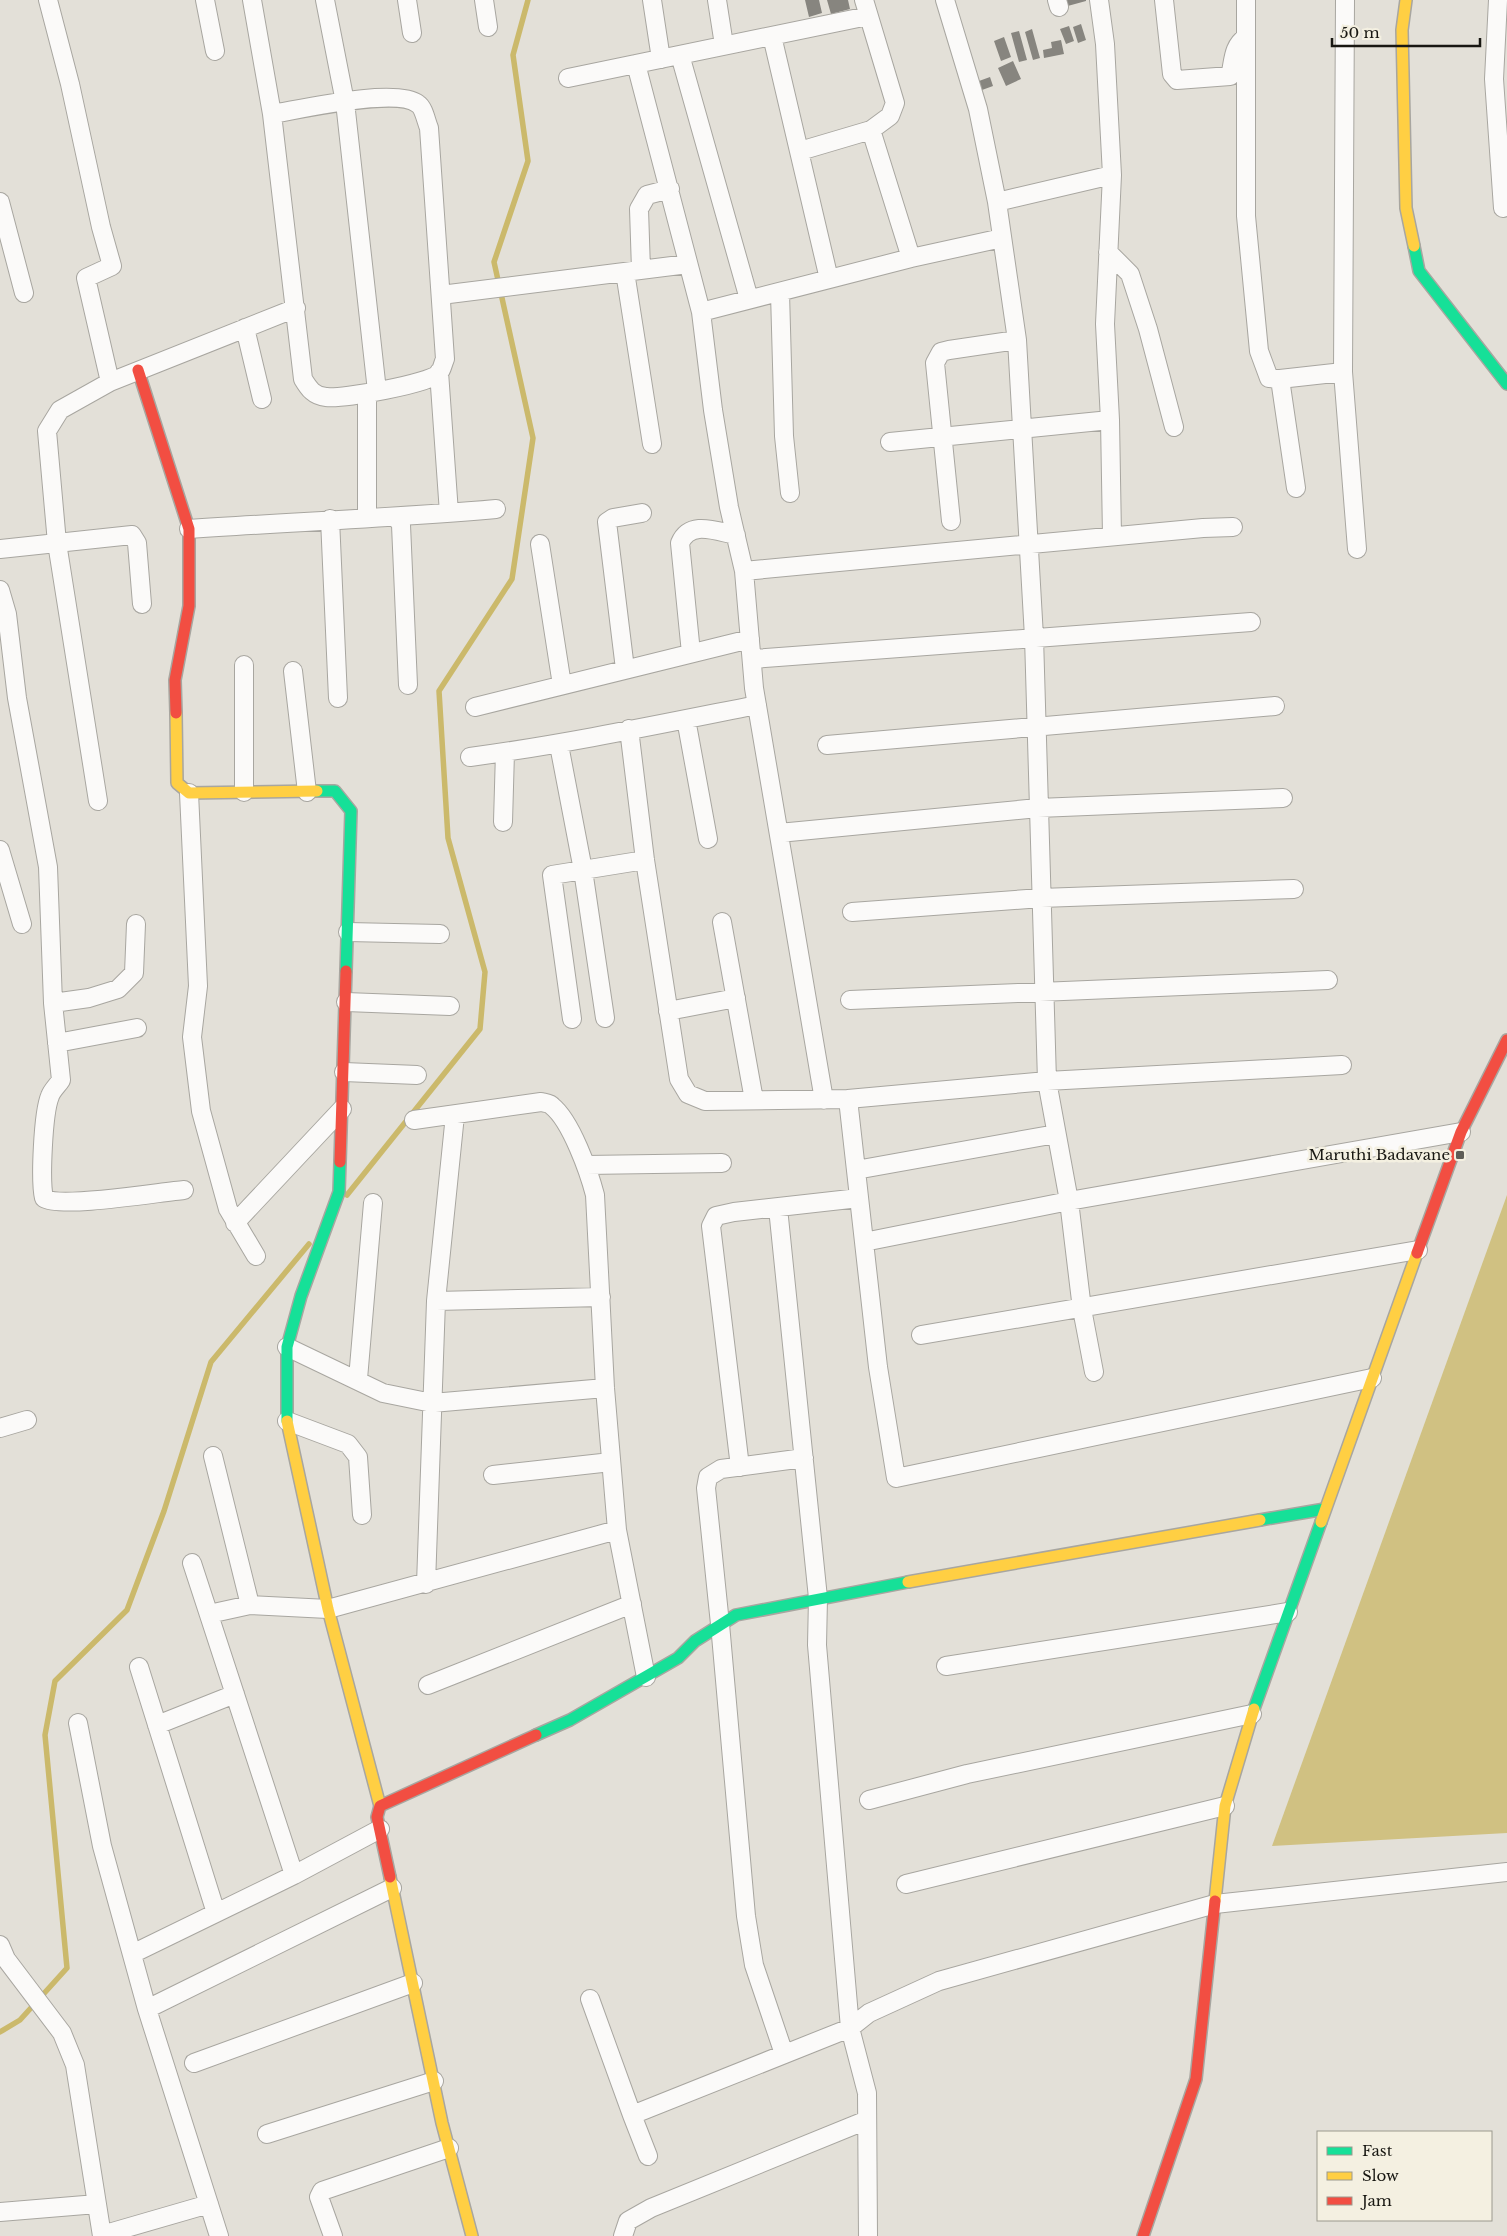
<svg xmlns="http://www.w3.org/2000/svg" width="1507" height="2236" viewBox="0 0 1507 2236" font-family="'Libre Baskerville',serif">
<style>
.forest{fill:#d0c182}
.lines{fill:none;stroke-linecap:round;stroke-linejoin:round}
.stream{stroke:#cbb96b;stroke-width:5.5}
.building{fill:#87857f}
.street-casing{stroke:#a8a6a0;stroke-width:20}
.fast-casing{stroke:#a8a6a0;stroke-width:14}
.slow-casing{stroke:#a8a6a0;stroke-width:14}
.jam-casing{stroke:#a8a6a0;stroke-width:14}
.street{stroke:#fbfaf9;stroke-width:18}
.fast{stroke:#16e098;stroke-width:11}
.slow{stroke:#ffcf43;stroke-width:11}
.jam{stroke:#f24e42;stroke-width:11}
.poi-dot{fill:#5f5d57;stroke:#f4f0e1;stroke-width:2}
.labels{text-anchor:middle;stroke-width:5;stroke-linejoin:round;paint-order:stroke}
.poi-label{font-size:15px;fill:#181712;stroke:#f4f0e1;text-anchor:end}
</style>
<rect width="100%" height="100%" fill="#e3e0d8"/>
<path class="forest" d="M 1507,1195 L 1507,1833 L 1272,1846 Z"/>
<g class="lines">
<path class="stream" d="M 347,1195 L 480,1029 L 485,972 L 448,838 L 439,691 L 512,579 L 533,438 L 494,262 L 528,161 L 513,55 L 528,0
M 0,2032 L 20,2020 L 67,1968 L 45,1735 L 55,1681 L 127,1610 L 164,1511 L 211,1362 L 309,1244"/>
</g>
<path class="building" d="M 805,0 L 819,0 L 822,13 L 809,17 Z
M 827,0 L 848,0 L 850,9 L 831,14 Z
M 1062,0 L 1086,0 L 1086,1 L 1064,7 Z
M 1081,24 L 1086,40 L 1078,43 L 1073,27 Z
M 1069,26 L 1074,41 L 1066,44 L 1060,29 Z
M 1032,29 L 1040,58 L 1033,60 L 1025,32 Z
M 1019,31 L 1027,60 L 1019,62 L 1011,33 Z
M 1004,37 L 1011,57 L 1001,61 L 994,41 Z
M 1061,40 L 1064,54 L 1044,58 L 1043,50 L 1052,48 L 1051,42 Z
M 1013,61 L 1021,79 L 1006,86 L 998,68 Z
M 990,77 L 993,86 L 982,90 L 979,81 Z"/>
<g class="lines">
<g class="street-casing">
<path id="street" d="M 48,0 L 70,84 L 101,227 L 112,266 L 86,278 L 110,382
M 205,0 L 215,51
M 252,0 L 272,114 L 303,379 C 309,389 314,396 326,397 C 342,399 430,384 439,373 C 442,370 443,363 445,359 L 429,128 C 426,121 424,108 418,104 C 397,87 302,109 272,114
M 325,0 L 345,102 L 377,391
M 407,0 L 412,33
M 484,0 L 488,27
M 652,0 L 661,59
M 717,0 L 724,45
M 945,0 L 978,109 L 997,202 L 1017,340 L 1034,637 L 1047,1081 L 1069,1201 L 1082,1309 L 1094,1372
M 1057,0 L 1059,7
M 1099,0 L 1105,44 L 1112,175 L 1105,324 L 1110,420 L 1112,536
M 1164,0 L 1172,74 L 1177,80 L 1230,76 C 1234,61 1232,47 1246,37
M 1246,0 L 1246,216 L 1259,351 L 1269,378 L 1280,379 L 1343,372
M 1345,0 L 1343,372 L 1357,549
M 1498,0 L 1494,79 L 1503,208
M 772,36 L 829,279
M 680,55 L 749,299
M 636,64 L 701,312 L 713,410 L 729,507 L 744,571 L 754,688 L 824,1100
M 568,78 L 868,16
M 871,130 L 911,258
M 800,151 L 871,130 L 890,116 L 895,103 L 864,0
M 0,202 L 24,293
M 997,202 L 1112,175
M 1108,252 L 1130,274 L 1148,329 L 1174,427
M 641,270 L 639,209 L 647,195 L 670,189
M 625,272 L 652,444
M 780,293 L 784,436 L 790,493
M 441,295 L 688,264
M 701,312 L 911,258 L 1002,238
M 245,328 L 262,399
M 439,372 L 449,513
M 1280,379 L 1296,488
M 367,393 L 367,517
M 890,442 L 1110,420
M 397,518 L 401,525 L 408,685
M 330,519 L 338,698
M 951,521 L 935,363 L 941,352 L 949,350 L 1017,340
M 189,529 C 291,522 394,518 496,509
M 540,544 L 562,685
M 0,549 L 132,535 L 137,543 L 142,604
M 744,571 L 1203,528 L 1233,527
M 0,590 L 7,614 L 17,698 L 48,867 L 53,1003 L 61,1080 C 58,1085 52,1090 50,1096 C 43,1113 40,1181 44,1198 C 60,1209 160,1192 184,1190
M 691,653 L 680,543 C 690,520 715,531 736,535
M 753,659 L 1251,622
M 625,669 L 607,522 L 613,518 L 642,513
M 293,671 L 307,792
M 475,707 L 750,639
M 686,719 L 708,839
M 629,729 L 645,860 L 679,1079 L 688,1094 L 705,1101 L 848,1099 L 1047,1081 L 1342,1065
M 559,745 L 583,870 L 605,1018
M 827,745 L 1275,706
M 470,757 C 566,744 661,724 757,705
M 244,792 L 244,665
M 189,793 L 198,986 L 192,1037 L 201,1111 L 228,1209 L 256,1256
M 98,801 L 57,543 L 47,431 L 60,410 L 110,382 L 296,308
M 503,822 L 505,752
M 779,833 L 1038,808 L 1283,798
M 0,850 L 22,924
M 852,912 L 1041,898 L 1294,889
M 722,922 L 754,1100
M 348,932 L 440,934
M 850,1000 L 1328,980
M 346,1002 L 450,1006
M 53,1003 L 89,998 L 118,989 L 134,973 L 136,924
M 668,1011 L 736,998
M 572,1019 L 552,875 L 645,860
M 57,1043 L 137,1028
M 344,1072 L 417,1075
M 848,1099 L 878,1367 L 896,1478 L 1372,1378
M 414,1120 L 541,1102 C 545,1103 550,1103 552,1106 C 571,1121 589,1172 595,1195 L 605,1388 L 617,1530 L 646,1677
M 586,1165 L 722,1163
M 856,1170 L 1056,1134
M 778,1208 L 818,1598 L 817,1645 L 850,2028 L 867,2093 L 868,2236
M 235,1223 L 342,1109
M 864,1242 L 1069,1201 L 1461,1132
M 436,1301 L 601,1297
M 921,1335 L 1418,1250
M 287,1347 L 383,1393 L 432,1403 L 605,1388
M 358,1379 L 373,1203
M 287,1421 L 348,1444 L 358,1457 L 362,1515
M 0,1428 L 27,1420
M 213,1456 L 250,1605
M 740,1467 L 711,1226 L 716,1216 L 734,1212 L 859,1198
M 493,1475 L 611,1462
M 192,1563 L 294,1875
M 426,1584 L 436,1301 L 455,1115
M 209,1614 L 250,1605 L 328,1609 L 617,1530
M 946,1666 L 1288,1612
M 139,1667 L 216,1913
M 428,1685 L 632,1604
M 78,1723 L 102,1846 L 147,2009 L 219,2236
M 157,1725 L 235,1694
M 869,1800 L 967,1774 L 1252,1714
M 906,1884 L 1225,1806
M 0,1945 L 6,1959 L 62,2033 L 75,2065 L 102,2236
M 132,1954 L 294,1875 L 380,1829
M 590,1999 L 632,2115 L 850,2028 L 869,2013 L 939,1981 L 1215,1904 L 1507,1872
M 147,2009 L 392,1888
M 784,2054 L 754,1965 L 746,1916 L 720,1624 L 706,1488 L 708,1477 L 721,1469 L 804,1458
M 194,2063 L 413,1983
M 632,2115 L 648,2156
M 267,2134 L 434,2081
M 0,2212 L 97,2204
M 102,2235 L 209,2204
M 333,2236 L 319,2197 L 322,2191 L 449,2148
M 623,2236 L 628,2221 L 651,2208 L 867,2120"/>
</g>
<g class="fast-casing">
<path id="fast" d="M 1414,246 L 1419,271 L 1507,384
M 317,791 L 335,791 L 351,811 L 346,971
M 287,1421 L 287,1347 L 301,1296 L 339,1192 L 340,1162
M 1260,1520 L 1325,1509
M 1254,1709 L 1321,1522
M 536,1735 L 570,1720 L 678,1658 L 695,1641 L 736,1615 L 908,1582"/>
</g>
<g class="slow-casing">
<path id="slow" d="M 1406,0 L 1402,30 L 1406,208 L 1414,246
M 176,713 L 177,783 L 189,793 L 317,791
M 287,1421 L 328,1609 L 380,1806
M 1321,1522 L 1417,1253
M 908,1582 L 1260,1520
M 390,1877 L 442,2123 L 472,2236
M 1215,1901 L 1225,1806 L 1254,1709"/>
</g>
<g class="jam-casing">
<path id="jam" d="M 138,370 L 189,529 L 189,606 L 175,680 L 176,713
M 340,1162 L 346,971
M 1417,1253 L 1461,1132 L 1507,1040
M 390,1877 L 377,1817 L 380,1806 L 536,1735
M 1143,2236 L 1196,2079 L 1215,1901"/>
</g>
<use href="#street" class="street"/>
<use href="#fast" class="fast"/>
<use href="#slow" class="slow"/>
<use href="#jam" class="jam"/>
</g>
<rect class="poi-dot" x="1455" y="1150" width="10" height="10" rx="2.5"/>
<g class="labels">
<g class="poi-label">
<text x="1450" y="1160">Maruthi Badavane</text>
</g>
</g>
<rect x="1317" y="2131" width="175" height="90" fill="#f4f0e1" stroke="#9c998e"/>
<rect x="1327" y="2147" width="25" height="8" fill="#16e098" stroke="#9c998e"/>
<text x="1362" y="2156" font-size="15" fill="#181712">Fast</text>
<rect x="1327" y="2172" width="25" height="8" fill="#ffcf43" stroke="#9c998e"/>
<text x="1362" y="2181" font-size="15" fill="#181712">Slow</text>
<rect x="1327" y="2197" width="25" height="8" fill="#f24e42" stroke="#9c998e"/>
<text x="1362" y="2206" font-size="15" fill="#181712">Jam</text>
<path d="M1332 38v8h148v-8" fill="none" stroke="#181712" stroke-width="2.5"/>
<text x="1340" y="38" font-size="15" fill="#181712" stroke="#f4f0e1" stroke-width="4" paint-order="stroke">50 m</text>
</svg>
